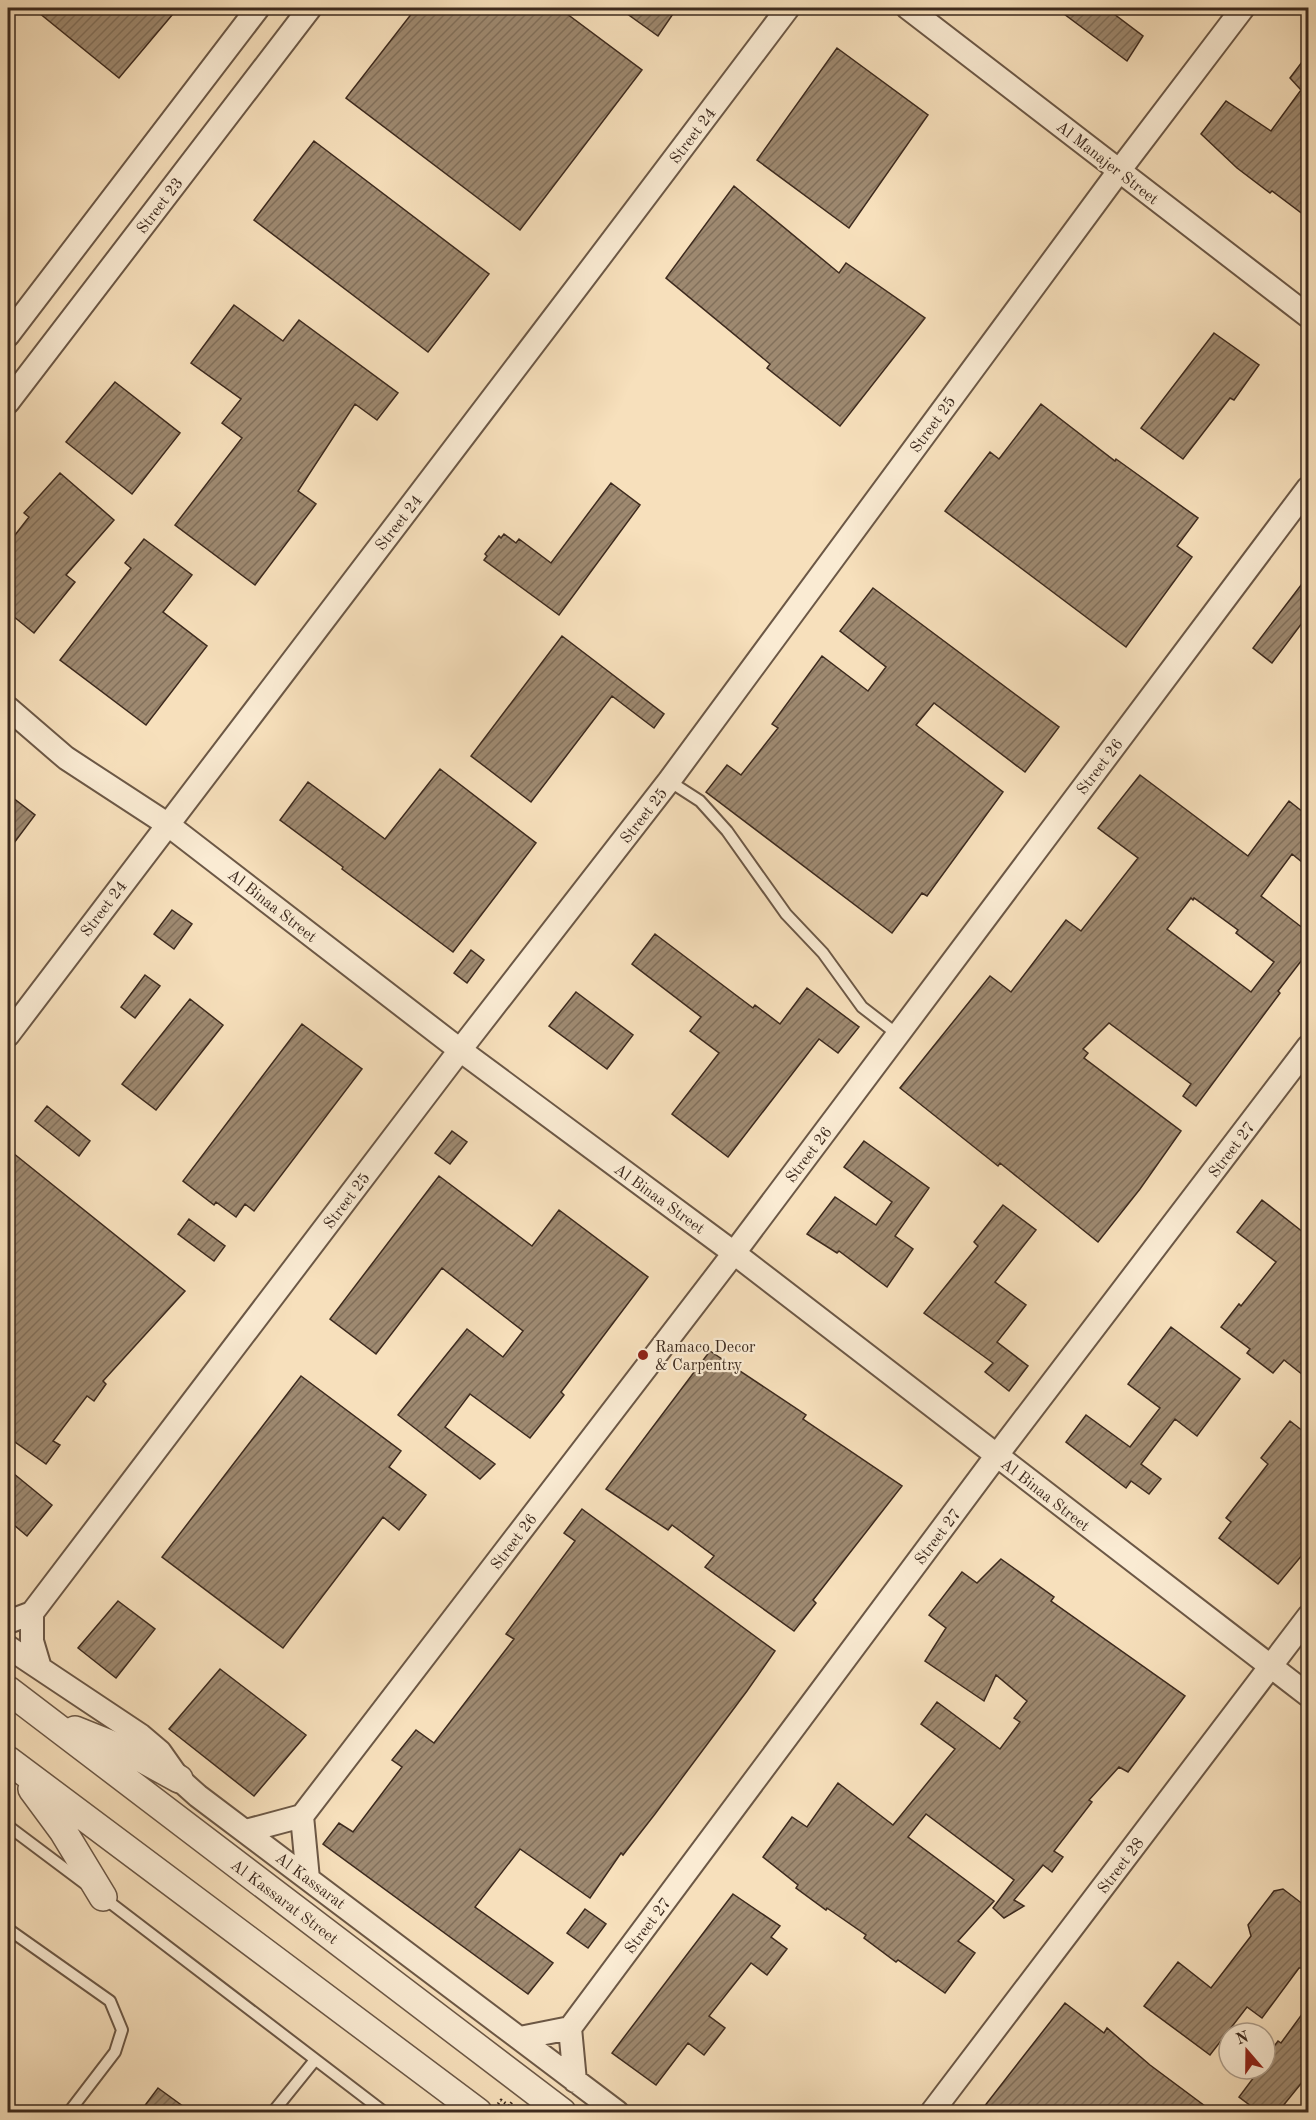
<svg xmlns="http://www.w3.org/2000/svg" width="1316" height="2120" viewBox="0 0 1316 2120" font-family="'Old Standard TT',serif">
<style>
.building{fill:url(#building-hatch);stroke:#3d2a1e;stroke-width:1.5;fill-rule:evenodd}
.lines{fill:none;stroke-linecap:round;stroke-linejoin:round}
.service-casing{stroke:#6c5846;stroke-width:14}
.minor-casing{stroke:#6c5846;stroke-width:26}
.tertiary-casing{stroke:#6c5846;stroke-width:30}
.path{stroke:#3d2a1e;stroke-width:3;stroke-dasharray:1.5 3;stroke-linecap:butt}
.service{stroke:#faebd3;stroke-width:10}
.minor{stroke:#faebd3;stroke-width:22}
.tertiary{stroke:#faebd3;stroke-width:27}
.poi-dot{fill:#8f2418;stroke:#faebd3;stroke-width:2}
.labels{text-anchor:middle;stroke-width:4.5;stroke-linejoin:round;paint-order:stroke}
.street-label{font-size:16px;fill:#3d2a1e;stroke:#faebd3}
.poi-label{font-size:16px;fill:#3d2a1e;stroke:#faebd3;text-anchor:start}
</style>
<defs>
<pattern id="building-hatch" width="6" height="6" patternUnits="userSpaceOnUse" patternTransform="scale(1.5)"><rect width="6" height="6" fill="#9e8970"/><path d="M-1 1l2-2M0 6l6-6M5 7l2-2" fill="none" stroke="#82705b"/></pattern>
</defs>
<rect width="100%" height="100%" fill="#f7e0bc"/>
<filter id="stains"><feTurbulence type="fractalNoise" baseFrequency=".00333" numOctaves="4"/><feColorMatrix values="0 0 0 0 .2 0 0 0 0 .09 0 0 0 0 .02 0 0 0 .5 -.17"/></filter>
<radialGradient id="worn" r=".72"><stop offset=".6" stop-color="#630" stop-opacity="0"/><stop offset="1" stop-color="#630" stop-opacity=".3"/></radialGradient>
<path class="building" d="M 33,8 L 178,8 L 119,78 Z
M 416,8 L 559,8 L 642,70 L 520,230 L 346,98 Z
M 619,8 L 677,8 L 658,36 Z
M 1056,8 L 1106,8 L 1143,36 L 1127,61 Z
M 837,48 L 928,115 L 849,228 L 757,160 Z
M 1308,54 L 1308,218 L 1272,191 L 1270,193 L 1237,168 L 1201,134 L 1226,101 L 1271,131 L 1301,90 L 1290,78 Z
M 314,141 L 489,274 L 428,352 L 254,220 Z
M 734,186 L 839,273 L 846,263 L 925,318 L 840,426 L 767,368 L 770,364 L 666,278 Z
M 234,305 L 283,341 L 299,320 L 398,393 L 377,420 L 355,404 L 298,491 L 316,504 L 255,585 L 175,525 L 242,438 L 222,423 L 241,399 L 191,363 Z
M 1214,333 L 1259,365 L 1234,400 L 1230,398 L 1183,459 L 1141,428 Z
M 115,382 L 180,433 L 132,494 L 66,442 Z
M 1041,404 L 1115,461 L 1116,459 L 1198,518 L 1177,546 L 1192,557 L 1126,647 L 945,511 L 990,452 L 999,459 Z
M 60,473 L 114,520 L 66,575 L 75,582 L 34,633 L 8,612 L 8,544 L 29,517 L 24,513 Z
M 611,483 L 640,505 L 559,615 L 484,560 L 487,556 L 485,554 L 499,536 L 501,538 L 504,534 L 516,543 L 519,539 L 551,563 Z
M 144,539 L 192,575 L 163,612 L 207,646 L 146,725 L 60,660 L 131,568 L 125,563 Z
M 1308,576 L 1308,628 L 1302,623 L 1272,663 L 1253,648 Z
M 873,588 L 1059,727 L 1025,772 L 934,703 L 916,725 L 1003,792 L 927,896 L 922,893 L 892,933 L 706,792 L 727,765 L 741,775 L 778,728 L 772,724 L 822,656 L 868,691 L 886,667 L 840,631 Z
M 562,636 L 664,714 L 654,728 L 612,696 L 531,802 L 471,756 Z
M 440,769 L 536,843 L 453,952 L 342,869 L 343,867 L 280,820 L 308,782 L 385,839 Z
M 1140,775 L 1248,856 L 1289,801 L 1308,816 L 1308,867 L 1292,854 L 1261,896 L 1308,932 L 1308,952 L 1278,991 L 1280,993 L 1196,1106 L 1183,1096 L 1191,1084 L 1109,1023 L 1083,1049 L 1088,1053 L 1084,1058 L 1181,1131 L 1140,1189 L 1098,1242 L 1000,1163 L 998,1166 L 900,1088 L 990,976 L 1011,992 L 1066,920 L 1081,931 L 1138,858 L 1098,828 ZM 1191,898 L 1193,900 L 1194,898 L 1238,930 L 1236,933 L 1274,962 L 1251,992 L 1167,929 Z
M 8,794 L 35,815 L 8,851 Z
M 172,910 L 192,924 L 174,949 L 154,934 Z
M 655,934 L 753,1008 L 755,1005 L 780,1024 L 807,988 L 859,1027 L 838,1053 L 819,1039 L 728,1157 L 672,1114 L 719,1053 L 690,1031 L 701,1017 L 632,964 Z
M 471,950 L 484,960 L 467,983 L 454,973 Z
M 145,975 L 160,986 L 135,1018 L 121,1007 Z
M 576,992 L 633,1035 L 607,1069 L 549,1026 Z
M 190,999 L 223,1025 L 156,1110 L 122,1084 Z
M 302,1024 L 362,1069 L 254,1211 L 245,1204 L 236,1217 L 216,1202 L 214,1205 L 183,1181 Z
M 47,1106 L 90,1141 L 79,1156 L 35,1121 Z
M 452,1131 L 467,1142 L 450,1164 L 435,1153 Z
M 864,1141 L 929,1188 L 895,1236 L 913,1249 L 887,1287 L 839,1251 L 837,1253 L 807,1234 L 835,1197 L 876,1225 L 892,1202 L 844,1167 Z
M 8,1149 L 185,1291 L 103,1381 L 106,1384 L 94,1401 L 87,1396 L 53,1441 L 60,1445 L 46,1464 L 8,1437 Z
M 439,1176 L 532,1246 L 559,1210 L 648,1277 L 561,1392 L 564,1395 L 530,1438 L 470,1394 L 445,1427 L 495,1464 L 480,1479 L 398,1415 L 467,1329 L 503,1357 L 523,1331 L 442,1268 L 376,1354 L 330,1319 Z
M 1262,1200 L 1308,1236 L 1308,1379 L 1284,1360 L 1273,1373 L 1247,1353 L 1250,1349 L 1221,1327 L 1239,1304 L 1241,1306 L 1276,1262 L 1237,1232 Z
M 1003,1205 L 1036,1230 L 995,1282 L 1026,1305 L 997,1342 L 1028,1366 L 1009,1391 L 985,1372 L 993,1363 L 924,1313 L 978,1246 L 974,1242 Z
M 189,1219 L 225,1246 L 214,1261 L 178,1234 Z
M 1171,1327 L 1240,1379 L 1197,1436 L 1175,1419 L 1141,1464 L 1161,1479 L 1149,1494 L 1131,1481 L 1126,1488 L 1066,1442 L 1086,1415 L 1130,1447 L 1160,1408 L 1128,1384 Z
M 710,1351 L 806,1415 L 803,1419 L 902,1486 L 813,1600 L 816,1603 L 794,1631 L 705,1567 L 714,1556 L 672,1525 L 668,1530 L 606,1489 Z
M 301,1376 L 401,1451 L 389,1467 L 426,1495 L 399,1530 L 383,1517 L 283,1648 L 162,1557 Z
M 1290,1421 L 1308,1435 L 1308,1548 L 1278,1584 L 1219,1538 L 1231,1522 L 1226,1518 L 1268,1464 L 1261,1458 Z
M 8,1469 L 52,1505 L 27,1536 L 8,1520 Z
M 582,1509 L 775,1651 L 747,1691 L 655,1814 L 623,1855 L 621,1853 L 590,1898 L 520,1849 L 475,1907 L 553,1963 L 528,1994 L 323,1844 L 339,1823 L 353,1832 L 402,1767 L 392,1760 L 416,1730 L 434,1743 L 514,1639 L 506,1634 L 575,1541 L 564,1533 Z
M 1001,1559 L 1054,1597 L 1051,1601 L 1185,1696 L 1128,1772 L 1119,1767 L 1089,1800 L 1092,1802 L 1054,1851 L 1063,1857 L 1052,1872 L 1043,1865 L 1014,1900 L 1024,1906 L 1004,1918 L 993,1908 L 1014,1880 L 926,1814 L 908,1837 L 994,1901 L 958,1941 L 975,1953 L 945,1993 L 898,1960 L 896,1962 L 864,1938 L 866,1935 L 827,1908 L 826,1910 L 796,1888 L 798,1885 L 763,1857 L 792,1817 L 807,1827 L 838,1783 L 893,1825 L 955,1749 L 921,1724 L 937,1702 L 1000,1749 L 1020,1722 L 1014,1718 L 1027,1701 L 996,1675 L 984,1701 L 925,1661 L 946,1628 L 929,1615 L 962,1572 L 977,1583 Z
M 118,1601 L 155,1629 L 116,1678 L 78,1648 Z
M 220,1669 L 306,1735 L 254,1796 L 169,1729 Z
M 1283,1889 L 1308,1908 L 1308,1968 L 1299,1968 L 1262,2018 L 1247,2007 L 1210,2055 L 1144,2006 L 1178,1962 L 1211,1988 L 1251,1936 L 1248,1925 L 1274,1891 Z
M 733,1894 L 780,1926 L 771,1937 L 787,1949 L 767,1975 L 751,1963 L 709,2016 L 725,2028 L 704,2055 L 688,2043 L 656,2085 L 612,2053 Z
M 585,1909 L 606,1924 L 588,1948 L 567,1933 Z
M 1065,2003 L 1104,2033 L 1107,2028 L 1150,2065 L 1213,2112 L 980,2112 Z
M 1308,2006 L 1308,2075 L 1278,2112 L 1259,2112 L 1239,2097 L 1260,2069 L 1265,2069 L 1265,2062 L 1269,2057 L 1269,2053 L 1278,2041 L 1281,2043 Z
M 158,2088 L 191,2112 L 140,2112 Z"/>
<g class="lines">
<g class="service-casing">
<path id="service" d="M 669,781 L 700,801 L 727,831 L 786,914 L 823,953 L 862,1007 L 897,1034
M 8,1826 L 84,1883
M 104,1898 L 384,2112
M 8,1929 L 110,2001 L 122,2030 L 115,2052 L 69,2112
M 273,2112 L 315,2060"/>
</g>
<g class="minor-casing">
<path id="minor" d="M 908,8 L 1308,316
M 8,335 L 258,8
M 8,402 L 310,8
M 8,708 L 66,758 L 167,824 L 460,1050 L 734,1253 L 1308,1695
M 8,1035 C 266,692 530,352 788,8
M 32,1613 L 32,1641 L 40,1668
M 8,1622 L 32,1613 L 460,1050 L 669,781 L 1119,171 L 1243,8
M 8,1647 L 140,1735 L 160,1752 L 179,1779 L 198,1796 L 617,2112
M 302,1816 L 308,1879
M 246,1831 L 302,1816 L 734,1253 L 1308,488
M 570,2028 L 575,2081
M 520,2038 L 570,2028 L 997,1455 L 1308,1047
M 932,2112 L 1308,1617"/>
</g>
<g class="tertiary-casing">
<path id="tertiary" d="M 8,1690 L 562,2112
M 75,1730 L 130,1752 L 179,1779
M 8,1760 L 478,2112
M 32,1789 L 63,1831 L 103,1897"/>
</g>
<path class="path" d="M 498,2104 L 501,2100 L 509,2106 L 512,2102"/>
<use href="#service" class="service"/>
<use href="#minor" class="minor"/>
<use href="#tertiary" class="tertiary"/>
</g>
<circle class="poi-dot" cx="643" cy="1355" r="6"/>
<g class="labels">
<g class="street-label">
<text transform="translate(692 135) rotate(-53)" y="6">Street 24</text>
<text transform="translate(1108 162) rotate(38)" y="6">Al Manajer Street</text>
<text transform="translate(159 205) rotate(-53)" y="6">Street 23</text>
<text transform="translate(932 424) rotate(-54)" y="6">Street 25</text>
<text transform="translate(398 522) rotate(-52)" y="6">Street 24</text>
<text transform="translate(1099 766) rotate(-53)" y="6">Street 26</text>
<text transform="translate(643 815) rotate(-52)" y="6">Street 25</text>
<text transform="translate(273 905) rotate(38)" y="6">Al Binaa Street</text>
<text transform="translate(103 908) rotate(-53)" y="6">Street 24</text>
<text transform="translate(1231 1149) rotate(-53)" y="6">Street 27</text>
<text transform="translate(808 1154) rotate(-53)" y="6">Street 26</text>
<text transform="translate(660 1198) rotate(36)" y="6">Al Binaa Street</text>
<text transform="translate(346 1200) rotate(-53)" y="6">Street 25</text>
<text transform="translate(1046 1494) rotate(38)" y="6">Al Binaa Street</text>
<text transform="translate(937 1536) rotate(-53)" y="6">Street 27</text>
<text transform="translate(513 1541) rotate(-53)" y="6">Street 26</text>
<text transform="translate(1120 1865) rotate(-53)" y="6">Street 28</text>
<text transform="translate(311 1880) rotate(37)" y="6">Al Kassarat</text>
<text transform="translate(285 1901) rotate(37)" y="6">Al Kassarat Street</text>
<text transform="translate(647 1925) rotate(-53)" y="6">Street 27</text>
</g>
<g class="poi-label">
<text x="655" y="1352">Ramaco Decor<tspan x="655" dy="18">&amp; Carpentry</tspan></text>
</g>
</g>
<rect width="1316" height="2120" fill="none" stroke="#f7e0bc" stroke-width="30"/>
<rect x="9" y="9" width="1298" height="2102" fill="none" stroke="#3d2a1e" stroke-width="3"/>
<rect x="15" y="15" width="1286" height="2090" fill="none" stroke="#3d2a1e" stroke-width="1.5"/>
<g transform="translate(1247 2051) rotate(340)"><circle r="28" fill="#faebd3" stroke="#ae9e8b" stroke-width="1.5"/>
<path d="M0-4.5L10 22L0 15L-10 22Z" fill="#8f2418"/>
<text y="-9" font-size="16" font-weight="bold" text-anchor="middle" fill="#3d2a1e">N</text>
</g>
<rect width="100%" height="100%" filter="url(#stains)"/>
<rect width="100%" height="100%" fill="url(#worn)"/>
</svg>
